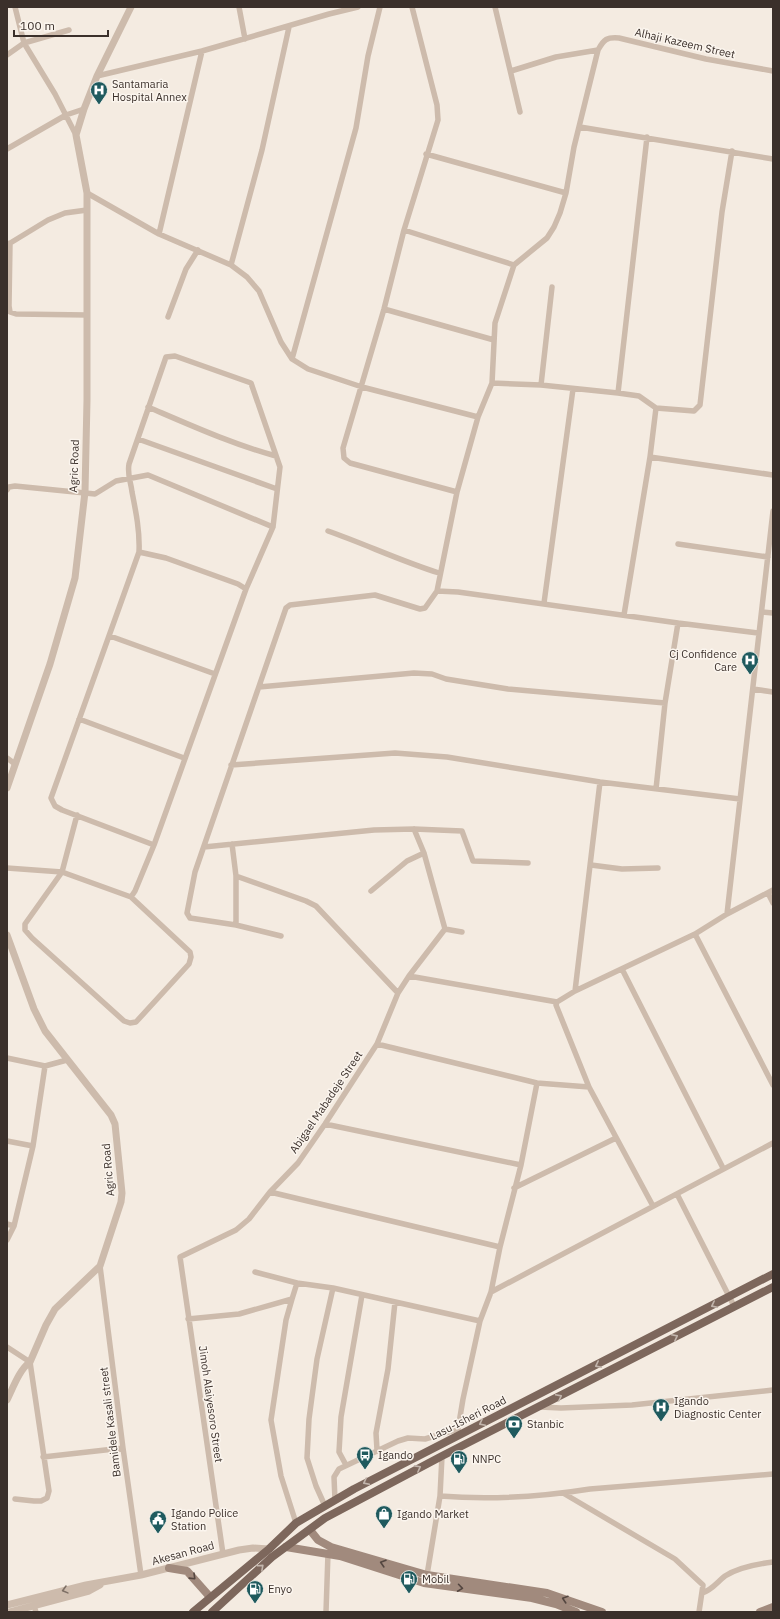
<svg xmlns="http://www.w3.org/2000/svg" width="780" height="1619" viewBox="0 0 780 1619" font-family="'IBM Plex Sans',sans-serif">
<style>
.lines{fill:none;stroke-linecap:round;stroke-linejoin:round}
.minor{stroke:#cdbbac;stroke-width:5.5}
.tertiary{stroke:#cdbbac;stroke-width:7}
.secondary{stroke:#a18a7d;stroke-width:8}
.primary{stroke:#7d675c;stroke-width:8}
.oneway{stroke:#c2b5ac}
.oneway2{stroke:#544640}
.oneway3{stroke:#7d6f65}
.labels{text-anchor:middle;stroke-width:3;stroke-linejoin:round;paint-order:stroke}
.street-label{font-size:11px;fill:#3b302b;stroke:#fbf5ee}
.poi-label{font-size:11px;fill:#3b302b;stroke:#fbf5ee;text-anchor:start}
</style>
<rect width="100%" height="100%" fill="#f4ebe1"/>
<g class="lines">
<path class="minor" d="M 15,7 L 24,43 L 55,94 L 76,135
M 239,7 L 245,39
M 412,7 L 437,105 L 438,120 L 404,230 L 384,309 L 343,448 L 344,458 L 350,463 L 457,492
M 495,7 L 520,112
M 7,55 L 24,43 L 69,30
M 511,71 L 556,57 L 598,50
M 97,76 L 202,51 L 329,14 L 358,7
M 580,127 L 773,159
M 7,149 L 66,115 L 84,109
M 426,154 L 566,193
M 87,193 L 159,234 L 231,265 L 247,277 L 259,291 L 281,342 L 292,359 L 308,369 L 362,387 L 478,417 L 492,383 L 541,385 L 618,393 L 639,396 L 656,408
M 404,230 L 514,265
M 159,234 L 202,51
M 10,243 L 9,306 L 10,312 L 16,314 L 87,315
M 7,245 L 48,220 L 65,213 L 87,210
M 231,265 L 262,150 L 289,27
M 384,309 L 494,340
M 168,317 L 186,269 L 198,250
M 292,359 L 356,128 L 368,56 L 380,7
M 492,383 L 495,323 L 514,265 L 547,238 L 554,227 L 560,213 L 566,193 L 574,147 L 598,50 C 604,39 607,37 619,38 L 706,59 L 773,71
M 541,385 L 552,287
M 618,393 L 647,137
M 148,407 C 190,425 232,444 276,456
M 138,439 L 277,489
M 650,457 L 773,475
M 7,490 L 9,487 L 15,486 L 95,494 L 116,481 L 148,475 L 273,527
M 328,531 C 365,544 401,561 439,573
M 678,544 L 768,557
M 139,552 L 166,558 L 238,584 L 246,589
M 437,591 L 458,592 L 678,623 L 758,633
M 544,603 L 573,389
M 762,612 L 773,613
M 624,615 L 650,457 L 656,408 L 694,411 L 700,405 L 722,212 L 732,151
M 110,636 L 215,674
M 259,687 L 414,673 L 432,674 L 446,679 L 508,689 L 665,703
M 753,689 L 773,692
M 79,719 L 184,758
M 7,758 L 15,764
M 231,765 L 395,753 L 447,757 L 600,782 L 740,799
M 656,789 L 665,703 L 678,623
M 232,844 L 236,876 L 236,925
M 204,847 L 374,830 L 414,829 L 462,831 L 473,861 L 528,863
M 591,865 L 622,869 L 658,868
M 7,868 L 62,872 L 77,815
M 62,872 L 131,897 L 190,952 L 191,957 L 189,964 L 136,1022 L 130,1023 L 124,1021 L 32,938 L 25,930 L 25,924 Z
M 236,876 L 306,901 L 316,906 L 398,993
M 371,891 L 407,861 L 424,853
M 768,893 L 773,903
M 131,897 L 135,891 L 154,845 L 246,589 L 273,527 L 280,467 L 251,383 L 175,356 L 166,357 L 129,464 C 127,475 131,482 132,492 C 136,512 140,532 139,552 L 51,798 L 55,806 L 62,810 L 154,845
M 727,914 L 773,511
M 445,929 L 462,932
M 695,934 L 773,1085
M 281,936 L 236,925 L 190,918 L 187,913 L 195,872 L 286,608 L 290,605 L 375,595 L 420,609 L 425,608 L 437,591 L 457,492 L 478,417
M 622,969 L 723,1168
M 409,976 L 557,1002 L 575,991 L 695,934 L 727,914 L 773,890
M 575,991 L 600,782
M 557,1002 L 556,1005 L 589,1087 L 653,1206
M 377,1044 L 537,1083 L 589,1087
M 7,1058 L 45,1066 L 67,1060
M 325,1124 L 521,1165
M 7,1141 L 33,1146
M 514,1188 L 616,1138
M 270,1192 L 500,1247
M 677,1194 L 734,1306
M 7,1224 L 14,1226
M 7,1240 L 14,1226 L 33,1146 L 45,1066
M 100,1266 L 123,1448 L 141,1575
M 255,1272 L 297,1283
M 491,1292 L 773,1143
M 292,1299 L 286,1320 L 271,1420 L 281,1476 L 296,1523
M 188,1319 L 239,1314 L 292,1299 L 297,1283 L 333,1288 L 480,1321
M 7,1347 L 30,1362 L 49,1491 L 47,1498 L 41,1501 L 34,1501 L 15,1499
M 540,1407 L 561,1408 L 632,1405 L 773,1390
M 459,1435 L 458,1429 L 463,1399 L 480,1321 L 491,1292 L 500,1247 L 521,1165 L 537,1083
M 377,1450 L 376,1433 L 388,1369 L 395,1302
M 43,1457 L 123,1448
M 346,1465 L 339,1452 L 341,1417 L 362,1295
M 563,1493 L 675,1559 L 703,1585 L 699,1612
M 440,1496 C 490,1500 540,1497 590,1489 L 773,1474
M 335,1500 L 334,1477 L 339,1469 L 398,1441 L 408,1438 L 425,1439 L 458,1429
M 325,1506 L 316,1486 L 307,1458 L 309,1419 L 317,1359 L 333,1288
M 223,1554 L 180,1257 L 236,1230 L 249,1219 L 270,1192 L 298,1163 L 325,1124 L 377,1044 L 398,993 L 409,976 L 445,929 L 424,853 L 414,829
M 427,1575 L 440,1496 L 442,1456
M 702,1593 C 712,1590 717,1582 725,1576 C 739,1567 757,1564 773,1562
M 34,1606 L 36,1612
M 326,1612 L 328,1553"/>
<path class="tertiary" d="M 7,788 L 50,664 L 75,578 L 85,492 L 87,400 L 87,193 L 76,135 L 84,109 L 97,76 L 131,7
M 7,935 L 34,1009 L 45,1031 L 111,1115 L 115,1124 L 122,1193 L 121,1202 L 100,1266 L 55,1309 L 46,1325 L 30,1362 C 19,1370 13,1388 7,1400
M 7,1605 L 86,1585 L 141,1575 L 239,1550 L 253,1548 L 269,1549
M 10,1612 L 89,1591 L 100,1585"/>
<path class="secondary" d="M 310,1530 L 318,1540 L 331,1547 L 427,1575 L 547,1593 L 602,1612
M 286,1547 L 340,1556 L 424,1583 L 532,1598 L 556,1604 L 576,1612
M 169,1568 L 187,1571 L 210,1597
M 760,1612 L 773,1607"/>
<path class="primary" d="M 193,1612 L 269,1549 L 296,1523 L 354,1489 L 773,1274
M 212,1612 L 272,1557 L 325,1518 L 442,1456 L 773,1287"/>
</g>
<defs><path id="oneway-chevron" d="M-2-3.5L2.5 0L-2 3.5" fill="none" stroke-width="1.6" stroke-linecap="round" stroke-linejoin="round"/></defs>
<g class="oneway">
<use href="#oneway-chevron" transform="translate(714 1305) rotate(153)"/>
<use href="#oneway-chevron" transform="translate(675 1337) rotate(-27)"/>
<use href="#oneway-chevron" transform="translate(598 1365) rotate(153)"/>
<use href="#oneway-chevron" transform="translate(559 1397) rotate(-27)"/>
<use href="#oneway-chevron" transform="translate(482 1423) rotate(153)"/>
<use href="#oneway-chevron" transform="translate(418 1468) rotate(-28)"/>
<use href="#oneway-chevron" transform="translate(366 1482) rotate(153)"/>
<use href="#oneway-chevron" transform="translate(261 1567) rotate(-42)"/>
</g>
<g class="oneway2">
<use href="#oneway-chevron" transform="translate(383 1563) rotate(-163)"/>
<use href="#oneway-chevron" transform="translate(193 1577) rotate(44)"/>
<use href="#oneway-chevron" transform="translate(460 1588) rotate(8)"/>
<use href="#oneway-chevron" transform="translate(565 1599) rotate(-162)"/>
</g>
<use class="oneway3" href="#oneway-chevron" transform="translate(65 1590) rotate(165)"/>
<defs>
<g id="hospital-pin" transform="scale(0.9)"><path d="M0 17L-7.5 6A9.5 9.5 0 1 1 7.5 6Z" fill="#1f5a5e" stroke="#fbf5ee"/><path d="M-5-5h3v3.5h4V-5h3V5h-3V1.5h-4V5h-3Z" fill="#fff"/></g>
<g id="bank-pin" transform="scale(0.9)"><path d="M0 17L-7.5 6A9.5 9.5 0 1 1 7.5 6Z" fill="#1f5a5e" stroke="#fbf5ee"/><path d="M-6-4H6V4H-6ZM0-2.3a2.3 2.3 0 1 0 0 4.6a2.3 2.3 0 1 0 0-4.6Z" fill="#fff"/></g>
<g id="bus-pin" transform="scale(0.9)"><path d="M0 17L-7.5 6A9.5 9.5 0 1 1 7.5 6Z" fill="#1f5a5e" stroke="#fbf5ee"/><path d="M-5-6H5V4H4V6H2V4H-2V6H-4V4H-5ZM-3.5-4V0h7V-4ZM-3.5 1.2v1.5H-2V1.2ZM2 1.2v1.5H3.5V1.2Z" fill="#fff"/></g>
<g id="fuel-pin" transform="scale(0.9)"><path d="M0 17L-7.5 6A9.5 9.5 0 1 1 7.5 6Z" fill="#1f5a5e" stroke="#fbf5ee"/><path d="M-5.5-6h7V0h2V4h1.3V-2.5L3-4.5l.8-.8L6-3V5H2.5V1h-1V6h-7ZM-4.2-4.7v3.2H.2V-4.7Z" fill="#fff"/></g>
<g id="shop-pin" transform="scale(0.9)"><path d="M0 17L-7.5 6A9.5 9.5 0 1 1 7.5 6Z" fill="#1f5a5e" stroke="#fbf5ee"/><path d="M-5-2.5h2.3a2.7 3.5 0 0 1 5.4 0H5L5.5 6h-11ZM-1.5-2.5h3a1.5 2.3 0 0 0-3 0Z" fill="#fff"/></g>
<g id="civic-pin" transform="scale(0.9)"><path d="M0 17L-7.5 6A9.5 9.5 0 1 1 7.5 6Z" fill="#1f5a5e" stroke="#fbf5ee"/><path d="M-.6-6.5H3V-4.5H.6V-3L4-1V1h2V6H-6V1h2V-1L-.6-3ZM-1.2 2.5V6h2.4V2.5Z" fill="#fff"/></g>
</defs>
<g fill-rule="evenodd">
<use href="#hospital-pin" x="99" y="90"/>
<use href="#hospital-pin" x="750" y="660"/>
<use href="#hospital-pin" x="661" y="1407"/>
<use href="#bank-pin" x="514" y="1424"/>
<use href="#bus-pin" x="365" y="1455"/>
<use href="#fuel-pin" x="459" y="1459"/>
<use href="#shop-pin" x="384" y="1514"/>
<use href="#civic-pin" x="158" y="1519"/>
<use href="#fuel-pin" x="409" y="1579"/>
<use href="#fuel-pin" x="255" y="1589"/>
</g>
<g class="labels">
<g class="street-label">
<text transform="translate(685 43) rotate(13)" y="4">Alhaji Kazeem Street</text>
<text transform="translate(74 466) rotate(-88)" y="4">Agric Road</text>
<text transform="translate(326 1102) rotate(-56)" y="4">Abigael Mabadeje Street</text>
<text transform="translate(108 1170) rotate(-95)" y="4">Agric Road</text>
<text transform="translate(211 1404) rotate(82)" y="4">Jimoh Alaiyesoro Street</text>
<text transform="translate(468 1418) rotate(-27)" y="4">Lasu-Isheri Road</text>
<text transform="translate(110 1422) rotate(-97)" y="4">Bamidele Kasali street</text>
<text transform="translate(183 1553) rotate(-15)" y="4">Akesan Road</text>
</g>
<g class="poi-label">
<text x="112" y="88">Santamaria<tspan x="112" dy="13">Hospital Annex</tspan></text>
<text x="737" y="658" text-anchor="end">Cj Confidence<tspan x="737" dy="13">Care</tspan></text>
<text x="674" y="1405">Igando<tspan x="674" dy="13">Diagnostic Center</tspan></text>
<text x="527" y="1428">Stanbic</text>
<text x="378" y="1459">Igando</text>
<text x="472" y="1463">NNPC</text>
<text x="171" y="1517">Igando Police<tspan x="171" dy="13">Station</tspan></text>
<text x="397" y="1518">Igando Market</text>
<text x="422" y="1583">Mobil</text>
<text x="268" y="1593">Enyo</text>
</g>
</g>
<rect width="780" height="1619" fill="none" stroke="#3b302b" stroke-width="16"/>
<path d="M14 30v6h94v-6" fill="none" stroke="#3b302b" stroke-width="2"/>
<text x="20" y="30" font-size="12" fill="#3b302b" stroke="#fbf5ee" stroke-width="3" paint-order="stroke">100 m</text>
</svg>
